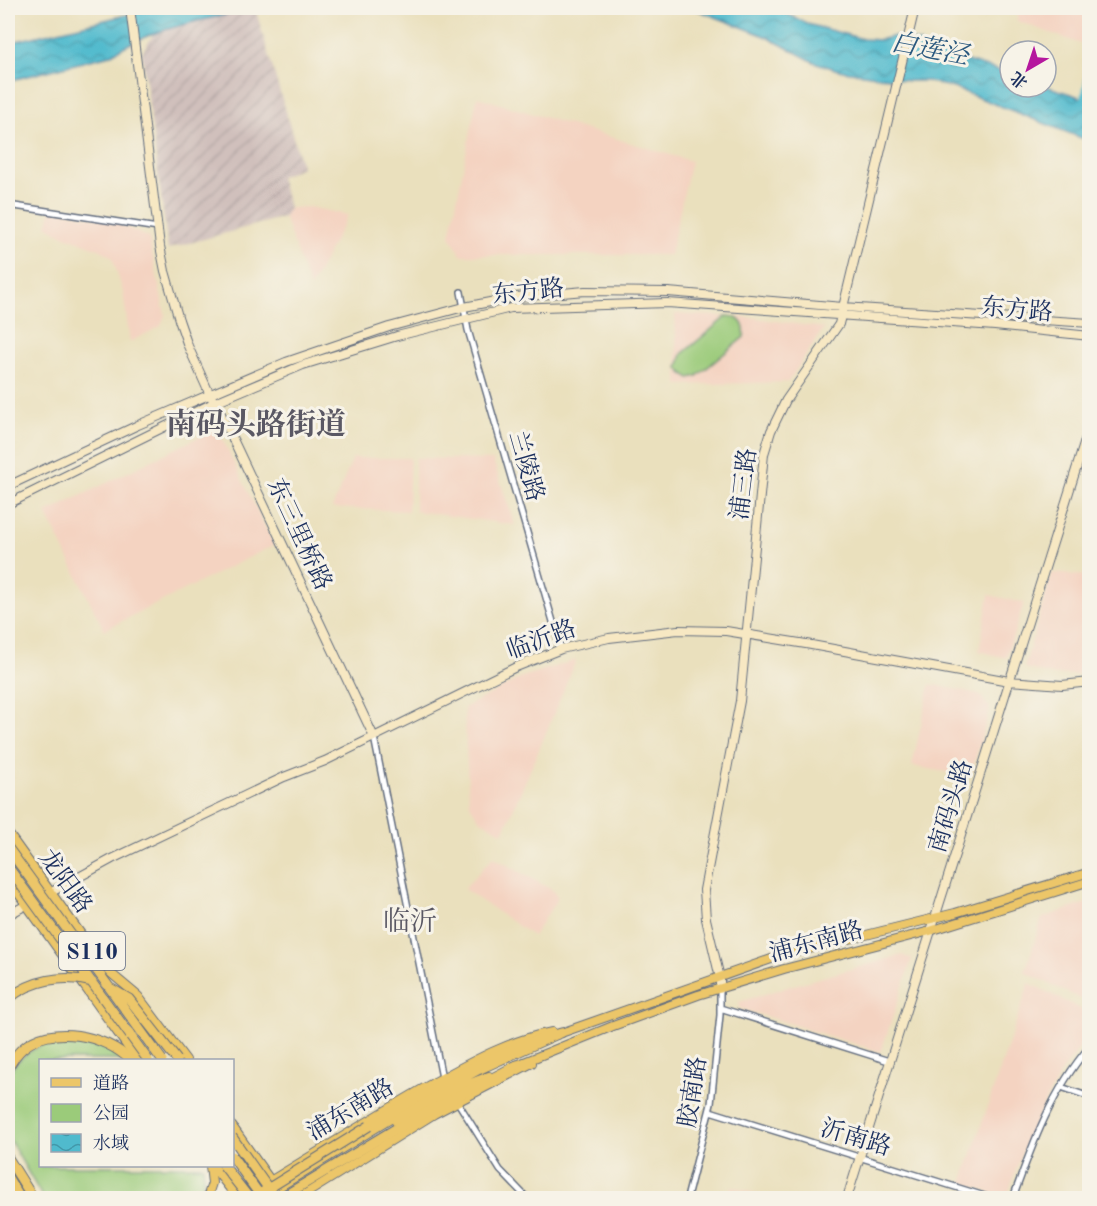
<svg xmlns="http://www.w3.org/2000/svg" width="1097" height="1206" viewBox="0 0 1097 1206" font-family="'Old Standard TT','Noto Serif SC',serif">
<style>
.built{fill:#f4d3c1}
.industrial{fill:url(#industrial-furrows)}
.park{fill:#9bcb7a;stroke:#5b7d6c;stroke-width:1.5}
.water{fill:url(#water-waves);stroke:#367496;stroke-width:1.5}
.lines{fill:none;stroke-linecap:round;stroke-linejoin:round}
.canal{stroke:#50bacd;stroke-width:6}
.street-casing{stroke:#636d7f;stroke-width:8}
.secondary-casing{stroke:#636d7f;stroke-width:10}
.primary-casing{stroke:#636d7f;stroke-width:10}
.highway-casing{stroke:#636d7f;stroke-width:11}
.street{stroke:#fff;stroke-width:5}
.secondary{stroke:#f7e8c3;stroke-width:8}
.primary{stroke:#ecc669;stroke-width:8}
.highway{stroke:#ecc669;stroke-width:9}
.highway-bridge-casing{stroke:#636d7f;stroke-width:11;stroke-linecap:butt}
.highway-bridge{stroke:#ecc669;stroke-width:9}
.labels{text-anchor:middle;stroke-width:6;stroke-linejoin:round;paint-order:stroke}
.shield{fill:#f7f3e8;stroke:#5d6a87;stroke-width:1.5}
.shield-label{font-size:22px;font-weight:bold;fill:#1b2f5e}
.street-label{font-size:24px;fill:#1b2f5e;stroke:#f7f3e8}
.water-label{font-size:26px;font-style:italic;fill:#2b597f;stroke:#f7f3e8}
.quarter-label{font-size:27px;fill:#5a5864;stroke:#f7f3e8}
.district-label{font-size:30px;font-weight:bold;fill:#5a5864;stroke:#f7f3e8}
</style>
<defs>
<pattern id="industrial-furrows" width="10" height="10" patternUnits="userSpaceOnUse" patternTransform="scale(1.5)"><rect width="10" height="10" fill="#d0c0bc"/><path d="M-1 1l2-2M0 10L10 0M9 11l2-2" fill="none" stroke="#b2a5a4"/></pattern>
<pattern id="water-waves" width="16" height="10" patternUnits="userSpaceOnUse" patternTransform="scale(1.5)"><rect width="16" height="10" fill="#50bacd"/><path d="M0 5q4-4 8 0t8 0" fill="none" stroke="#4298aa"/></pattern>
</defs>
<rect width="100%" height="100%" fill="#f7f3e8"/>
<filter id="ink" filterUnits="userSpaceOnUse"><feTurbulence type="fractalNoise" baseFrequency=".0167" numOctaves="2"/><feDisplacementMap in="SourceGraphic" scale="12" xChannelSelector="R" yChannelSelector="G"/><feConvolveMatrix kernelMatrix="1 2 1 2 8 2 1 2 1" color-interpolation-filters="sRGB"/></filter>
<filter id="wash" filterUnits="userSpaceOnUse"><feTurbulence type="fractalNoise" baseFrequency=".008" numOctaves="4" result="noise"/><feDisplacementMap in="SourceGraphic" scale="24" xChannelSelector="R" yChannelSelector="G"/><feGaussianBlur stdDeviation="1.35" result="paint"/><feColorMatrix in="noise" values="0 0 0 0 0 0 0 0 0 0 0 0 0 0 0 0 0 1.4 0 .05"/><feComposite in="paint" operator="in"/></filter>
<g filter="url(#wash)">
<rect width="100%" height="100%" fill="#eae0bd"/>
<path class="built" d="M 1015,8 L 1089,8 L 1089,47 L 1017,21 L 1018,9 Z
M 477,97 L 691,161 L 670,255 L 461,255 L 450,236 Z
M 309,207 L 348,215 L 310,288 L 284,217 L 289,208 Z
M 52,209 L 116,222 L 149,238 L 165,315 L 161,326 L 130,342 L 123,292 L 112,257 L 101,250 L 58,233 L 47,225 Z
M 675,314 L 755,318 L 824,328 L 788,382 L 678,385 Z
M 217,428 L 274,545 L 104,630 L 46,513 Z
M 353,458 L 410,458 L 408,511 L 332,508 Z
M 415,458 L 493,460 L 515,525 L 415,511 Z
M 1052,573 L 1089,576 L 1088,674 L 1051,675 L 1024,668 Z
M 989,595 L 1024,603 L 1006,658 L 979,651 Z
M 576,660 L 538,752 L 503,833 L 480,820 L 469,803 L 464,708 L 522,677 Z
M 930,684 L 979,694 L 990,708 L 971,774 L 968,776 L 912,766 Z
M 493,857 L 554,891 L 558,898 L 533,936 L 464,889 Z
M 1089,902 L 1090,902 L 1089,1003 L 1025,972 L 1042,918 Z
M 902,955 L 912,959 L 881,1052 L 739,1008 L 739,1002 L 787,987 Z
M 1029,983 L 1089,1013 L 1089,1035 L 1061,1073 L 1046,1100 L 1021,1155 L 1009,1191 L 1001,1196 L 962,1183 Z
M 731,1186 L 771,1198 L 728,1198 Z"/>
<path class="industrial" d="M 255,8 L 302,167 L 280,177 L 289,208 L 284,217 L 168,249 L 142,52 L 153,35 L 175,27 Z"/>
<path class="park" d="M 727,316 C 740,316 746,325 744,337 L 697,376 L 690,378 L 682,373 L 678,368 L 682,354 Z
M 53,1039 C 78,1041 110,1040 127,1060 L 40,1060 L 40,1166 L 203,1166 C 204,1176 205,1189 199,1198 L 43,1198 L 8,1137 L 8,1077 C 15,1057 35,1048 53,1039 Z"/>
<path class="water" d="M 155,8 L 256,8 C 209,19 150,28 110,55 L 8,81 L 8,43 Z
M 692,8 L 774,8 L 811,25 L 863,39 L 879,40 L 895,36 L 921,43 L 921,47 L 1010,74 L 1010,87 L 1046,86 L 1089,100 L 1089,141 L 954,88 L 927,81 L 908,81 L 838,70 L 814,62 L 765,36 Z"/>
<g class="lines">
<path class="canal" d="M 1083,105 L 1090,64"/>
</g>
</g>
<g filter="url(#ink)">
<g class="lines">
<g class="street-casing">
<path id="street" d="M 8,205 L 158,228
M 461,292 L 468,330 L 561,649
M 374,737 L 442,1078
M 720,1008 L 889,1061
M 1061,1087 L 1090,1097
M 457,1101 L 500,1170 L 527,1198
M 710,1111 L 991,1198
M 687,1198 L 711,1104 L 720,1015 L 720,989
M 1013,1198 C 1032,1145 1052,1090 1090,1046"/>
</g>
<g class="secondary-casing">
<path id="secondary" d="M 130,8 L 160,246 L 165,271 L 179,320 L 188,346 L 210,395 L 221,414 L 374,737
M 8,486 L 138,425 L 286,362 L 389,327 L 464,307 L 516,297 L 585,291 L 668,292 L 843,307 L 1090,323
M 8,504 L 213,403 L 303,365 L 397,336 L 511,308 L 667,303 L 995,326 L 1090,336
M 46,895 L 112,859 L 284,777 L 325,761 L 516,667 L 561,649 L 609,638 L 678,630 L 726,631 L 806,644 L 1009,681 L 1062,685 L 1090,682
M 8,915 L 30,903
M 720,989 L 720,978 L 706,919 L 704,890 L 740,701 L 764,454 L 771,431 L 786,400 L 839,324 L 915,8
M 847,1198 L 1090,425"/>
</g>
<g class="primary-casing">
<path id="primary" d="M 8,833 L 107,970 L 138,996 L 186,1060
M 8,879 L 137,1060
M 512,1067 L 613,1026 L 698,995 L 784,969 L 930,931 L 1090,881
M 396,1122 L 466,1085 L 489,1076
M 232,1126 L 273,1184
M 250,1193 C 311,1157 369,1119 431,1084 C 469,1063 509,1040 552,1032
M 207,1198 L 212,1183 L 210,1166
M 261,1198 L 420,1101 L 479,1070 L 561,1033 L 777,957 L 955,913 L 1090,872
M 299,1198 L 434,1114 L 532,1063"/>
</g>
<g class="highway-casing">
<path id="highway" d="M 8,1068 C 12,1061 16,1054 22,1049 C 50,1023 106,1035 130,1060
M 369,1126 C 431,1089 491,1052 561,1033
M 8,1158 L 33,1198
M 213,1166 L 238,1198
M 8,1178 L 20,1198
M 281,1198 L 397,1128 L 517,1065"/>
</g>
<use href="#street" class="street"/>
<use href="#secondary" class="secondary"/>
<use href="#primary" class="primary"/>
<use href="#highway" class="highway"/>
<g class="highway-bridge-casing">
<path id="highway-bridge" d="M 8,848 L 162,1060
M 8,867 L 148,1060
M 110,988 L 129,999 L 177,1060
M 8,999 C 31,980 63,974 92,982
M 232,1137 L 275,1198
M 232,1156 L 262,1198
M 224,1166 L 249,1198
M 253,1198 L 369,1126"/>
</g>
<use href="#highway-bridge" class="highway-bridge"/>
</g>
</g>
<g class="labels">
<rect class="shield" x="59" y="932" width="66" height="38" rx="4.5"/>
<g class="shield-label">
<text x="92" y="959">S110</text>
</g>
<g class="street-label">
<text transform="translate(528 291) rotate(-6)" y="8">东方路</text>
<text transform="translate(1017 309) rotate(5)" y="8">东方路</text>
<text transform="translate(527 466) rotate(74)" y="8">兰陵路</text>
<text transform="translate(743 484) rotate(-83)" y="8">浦三路</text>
<text transform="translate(300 534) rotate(65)" y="8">东三里桥路</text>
<text transform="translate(541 639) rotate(-20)" y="8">临沂路</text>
<text transform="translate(950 806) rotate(-73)" y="8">南码头路</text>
<text transform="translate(66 881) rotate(54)" y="8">龙阳路</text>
<text transform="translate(816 941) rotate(-15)" y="8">浦东南路</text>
<text transform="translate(692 1092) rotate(-81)" y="8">胶南路</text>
<text transform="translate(350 1109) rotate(-31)" y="8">浦东南路</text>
<text transform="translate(856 1137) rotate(17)" y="8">沂南路</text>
</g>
<g class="water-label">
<text transform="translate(930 48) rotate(11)" y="9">白莲泾</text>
</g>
<g class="quarter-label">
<text x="410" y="930">临沂</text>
</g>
<g class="district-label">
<text x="256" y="434">南码头路街道</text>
</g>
</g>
<rect width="1097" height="1206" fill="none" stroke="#f7f3e8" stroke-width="30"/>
<rect x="39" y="1059" width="195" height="108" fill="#f7f3e8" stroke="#9fa5b1" stroke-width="1.5"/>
<rect x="51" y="1078" width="30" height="9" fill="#ecc669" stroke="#9fa5b1" stroke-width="1.5"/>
<text x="93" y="1089" font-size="18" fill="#1b2f5e">道路</text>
<rect x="51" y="1104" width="30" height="18" fill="#9bcb7a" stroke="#9fa5b1" stroke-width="1.5"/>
<text x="93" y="1119" font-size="18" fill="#1b2f5e">公园</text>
<rect x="51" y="1134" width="30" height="18" fill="url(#water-waves)" stroke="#9fa5b1" stroke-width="1.5"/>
<text x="93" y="1149" font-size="18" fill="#1b2f5e">水域</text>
<g transform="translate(1028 69) rotate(219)"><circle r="28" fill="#f7f3e8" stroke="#9fa5b1" stroke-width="1.5"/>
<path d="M0-4.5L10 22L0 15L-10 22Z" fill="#b5179e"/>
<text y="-9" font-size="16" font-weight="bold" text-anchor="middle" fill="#1b2f5e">北</text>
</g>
</svg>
